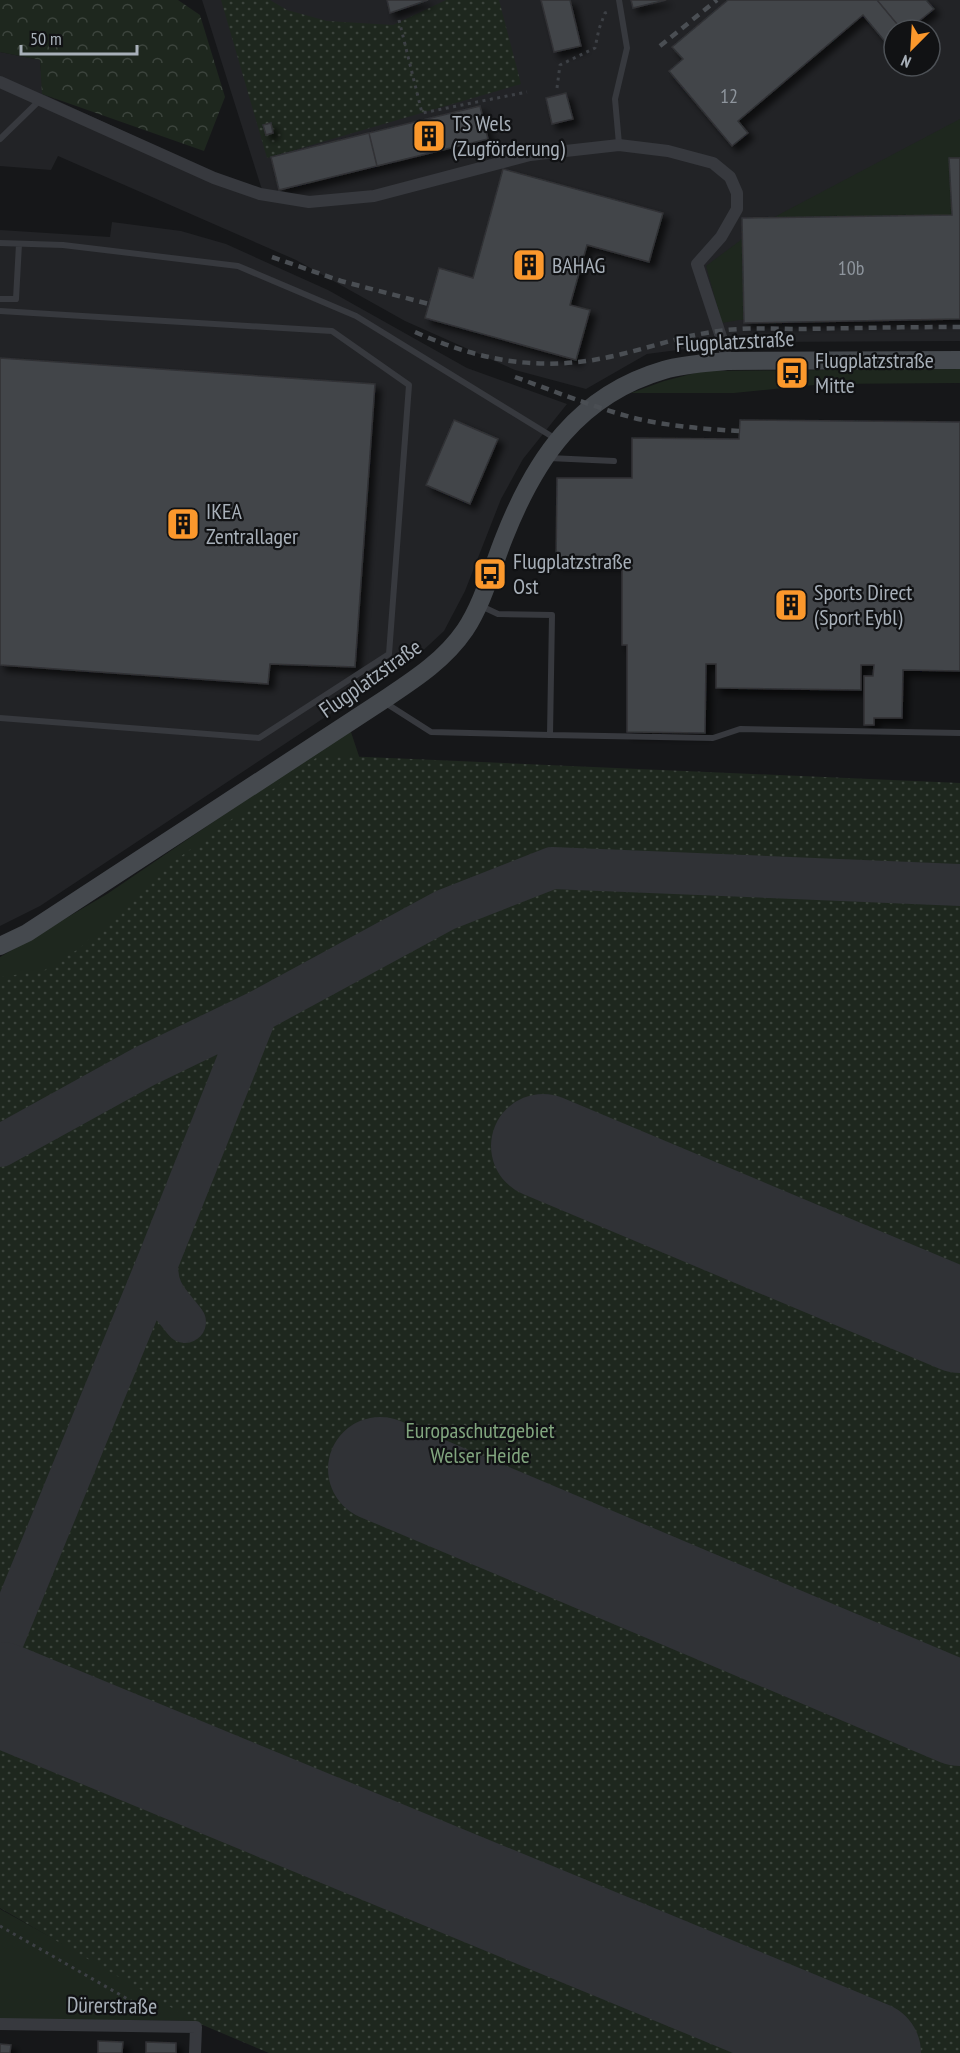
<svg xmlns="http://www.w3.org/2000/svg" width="960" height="2053" viewBox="0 0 960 2053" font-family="'PT Sans Narrow',sans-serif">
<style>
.built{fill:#222326;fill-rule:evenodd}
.grass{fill:#1e271e}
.forest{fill:url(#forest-crowns)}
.park{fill:url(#park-dots)}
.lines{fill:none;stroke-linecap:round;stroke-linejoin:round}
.taxiway{stroke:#303236;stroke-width:42}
.runway{stroke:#303236;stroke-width:104}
.building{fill:#424549;stroke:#303135;stroke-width:1.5;filter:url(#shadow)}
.path{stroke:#3d4045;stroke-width:3;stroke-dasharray:3 4.5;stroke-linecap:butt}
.lane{stroke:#37393e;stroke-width:6}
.street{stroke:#37393e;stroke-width:12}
.secondary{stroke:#45494e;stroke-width:18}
.rail{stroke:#4a4e53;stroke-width:4.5;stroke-dasharray:8 6;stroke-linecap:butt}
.labels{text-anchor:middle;stroke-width:4.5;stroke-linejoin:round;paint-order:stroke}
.number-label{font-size:20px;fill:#8e959d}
.poi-label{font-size:22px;fill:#a8b0b9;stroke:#111214;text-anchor:start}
.street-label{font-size:22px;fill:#a8b0b9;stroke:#111214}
.park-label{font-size:22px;fill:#81a57e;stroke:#111214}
</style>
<defs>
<pattern id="forest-crowns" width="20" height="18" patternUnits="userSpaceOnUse" patternTransform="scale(1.5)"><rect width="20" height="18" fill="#1e271e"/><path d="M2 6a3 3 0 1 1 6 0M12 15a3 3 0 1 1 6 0" fill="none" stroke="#3c443d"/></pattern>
<pattern id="park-dots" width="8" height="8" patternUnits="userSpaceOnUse" patternTransform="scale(1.5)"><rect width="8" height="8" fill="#1e271e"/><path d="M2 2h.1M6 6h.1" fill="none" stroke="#3c443d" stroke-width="1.8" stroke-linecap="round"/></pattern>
<filter id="shadow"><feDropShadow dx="5.5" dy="5.5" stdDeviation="3" flood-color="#0009"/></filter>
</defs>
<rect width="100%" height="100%" fill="#161719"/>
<path class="built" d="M 202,0 L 960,0 L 960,341 L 739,342 L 647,354 L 586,389 L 515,370 L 405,321 L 296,260 L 58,156 L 51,170 L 0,166 L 0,52 L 40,60 L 43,94 L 260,194 L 263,193 ZM 894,30 L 930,30 L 930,66 L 894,66 Z
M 112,222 L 181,231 L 226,244 L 328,290 L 467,368 L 567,404 L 523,459 L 501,499 L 465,591 L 444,631 L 416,657 L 40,906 L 0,926 L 0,230 L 110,237 Z"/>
<path class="grass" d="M 960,119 L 960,316 L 739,320 L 722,323 L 706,266 L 765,222 Z
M 960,369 L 960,383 L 824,384 L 734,393 L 631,393 L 664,381 L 703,371 Z
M 350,729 L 361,762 L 70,967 L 0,994 L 0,957 L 107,894 Z
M 0,1909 L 203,2021 L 0,2019 Z"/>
<path class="forest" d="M 0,0 L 178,0 L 200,15 L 225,97 L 204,151 L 42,94 L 40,60 L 0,52 Z"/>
<path class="park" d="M 221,0 L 270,0 L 287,10 L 327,21 L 393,25 L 446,0 L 499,0 L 521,84 L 267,158 Z
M 320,755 L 960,783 L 960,2053 L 269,2053 L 198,2023 L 0,1908 L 0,977 L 43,971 L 80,948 L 166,867 Z"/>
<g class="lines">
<path class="taxiway" d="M 0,1146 L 145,1066 L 257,1012
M 157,1264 C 157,1293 168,1300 185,1322
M 0,1648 L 157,1264 L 257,1012 L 445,910 L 552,868 L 960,885"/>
<path class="runway" d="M 543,1146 L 960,1321
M 380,1469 L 960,1714
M 0,1694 L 869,2053"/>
</g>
<path class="building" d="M 387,0 L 428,0 L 390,13 Z
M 541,0 L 570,0 L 581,46 L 554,52 Z
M 631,0 L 666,0 L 633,8 Z
M 728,0 L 877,0 L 902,30 L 894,30 L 894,48 L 892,50 L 863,15 L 738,121 L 748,133 L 732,146 L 669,71 L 683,59 L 672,47 Z
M 877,0 L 926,0 L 934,9 L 908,30 L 902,30 Z
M 566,93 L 573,119 L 552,124 L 546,98 Z
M 480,106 L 488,139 L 377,166 L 369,133 Z
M 271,123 L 273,133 L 266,135 L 263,125 Z
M 369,133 L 377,166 L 279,190 L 271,157 Z
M 949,158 L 960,158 L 960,319 L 744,323 L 742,218 L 952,215 Z
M 503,169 L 663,213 L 649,262 L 587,245 L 570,305 L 590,310 L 576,360 L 425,318 L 439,268 L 473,278 Z
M 0,358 L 375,384 L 355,667 L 270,664 L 268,684 L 0,665 Z
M 454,420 L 498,439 L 470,504 L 426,485 Z
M 740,420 L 960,422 L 960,671 L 903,670 L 902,718 L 874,718 L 874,725 L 864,725 L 864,676 L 873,676 L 874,665 L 861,665 L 861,690 L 716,688 L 716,664 L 706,664 L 705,733 L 627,732 L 627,645 L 622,645 L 622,564 L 556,564 L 557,478 L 632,478 L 632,438 L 739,439 Z
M 98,2041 L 123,2042 L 122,2053 L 98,2053 Z
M 146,2042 L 176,2043 L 176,2053 L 146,2053 Z
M 0,2044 L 11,2045 L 10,2053 L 0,2053 Z"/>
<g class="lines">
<path class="path" d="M 399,20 L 422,113 L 527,92
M 557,88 L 560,65 L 595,48 L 599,29 L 605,13 L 610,11
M 0,1926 L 152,2013"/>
<path class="lane" d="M 619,0 L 627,48 L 615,99 L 619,144
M 0,139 L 40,100
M 0,243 L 63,245 L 238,266 L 356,316 L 556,439
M 0,299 L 16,299 L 19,244
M 0,311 L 332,331 L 409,385 L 389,654 L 259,738 L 0,718
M 549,458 L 614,461
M 384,702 L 431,732 L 550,735 L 552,615 L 498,614 L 481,606
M 550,735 L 713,738 L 740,729 L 960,733"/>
<path class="street" d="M 0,82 L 214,178 L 260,194 L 309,202 L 374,196 L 530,155 L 619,145 L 668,151 L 713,163 L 730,177 L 737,193 L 737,209 L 721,237 L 697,264 L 724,346 L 727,361
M 0,2024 L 196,2027 L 195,2053"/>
<path class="secondary" d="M 0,946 L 27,933 L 382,701 C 412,681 444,661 465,630 C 483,603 492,568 504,538 C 535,459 578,395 664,370 C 684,364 706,363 727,361 L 960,360"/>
<path class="rail" d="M 660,46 L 717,0
M 272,257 L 341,281 L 429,304
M 415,332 C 485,363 547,373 622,354 C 655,346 686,335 719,331 C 746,327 774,329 801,329 C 854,328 907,327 960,327
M 515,377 C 554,391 593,407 634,418 C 668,426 704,429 739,431"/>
</g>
<defs>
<g id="building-square" transform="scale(1.725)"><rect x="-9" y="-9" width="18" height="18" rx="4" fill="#fb982c" stroke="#111214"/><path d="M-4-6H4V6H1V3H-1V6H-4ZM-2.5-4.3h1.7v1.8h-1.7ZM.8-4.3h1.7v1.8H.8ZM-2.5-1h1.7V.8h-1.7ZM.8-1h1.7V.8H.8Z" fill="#111"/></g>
<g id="bus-square" transform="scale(1.725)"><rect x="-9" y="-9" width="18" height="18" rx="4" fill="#fb982c" stroke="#111214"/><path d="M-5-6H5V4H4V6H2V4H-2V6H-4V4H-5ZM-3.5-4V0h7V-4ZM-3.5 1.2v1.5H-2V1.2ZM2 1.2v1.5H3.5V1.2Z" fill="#111"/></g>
</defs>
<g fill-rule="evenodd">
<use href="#building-square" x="429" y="136"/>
<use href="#building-square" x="529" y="265"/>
<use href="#bus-square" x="792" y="373"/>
<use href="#building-square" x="183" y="524"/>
<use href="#bus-square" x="490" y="574"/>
<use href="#building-square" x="791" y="605"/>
</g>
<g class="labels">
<g class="number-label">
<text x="729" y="103">12</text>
<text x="851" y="275">10b</text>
</g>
<g class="poi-label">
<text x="452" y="131">TS Wels<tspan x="452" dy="25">(Zugförderung)</tspan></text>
<text x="552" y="273">BAHAG</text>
<text x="815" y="368">Flugplatzstraße<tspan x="815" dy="25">Mitte</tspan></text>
<text x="206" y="519">IKEA<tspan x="206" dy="25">Zentrallager</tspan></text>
<text x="513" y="569">Flugplatzstraße<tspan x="513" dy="25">Ost</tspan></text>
<text x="814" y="600">Sports Direct<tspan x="814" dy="25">(Sport Eybl)</tspan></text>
</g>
<g class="street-label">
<text transform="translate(735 341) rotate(-3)" y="8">Flugplatzstraße</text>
<text transform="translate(370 678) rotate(-35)" y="8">Flugplatzstraße</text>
<text transform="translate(112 2005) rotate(1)" y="8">Dürerstraße</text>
</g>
<g class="park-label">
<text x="480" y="1438">Europaschutzgebiet<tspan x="480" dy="25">Welser Heide</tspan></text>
</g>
</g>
<g transform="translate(912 48) rotate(204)"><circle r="28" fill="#111214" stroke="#4d5156" stroke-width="1.5"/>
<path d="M0-4.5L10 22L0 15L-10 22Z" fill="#fb982c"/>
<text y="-9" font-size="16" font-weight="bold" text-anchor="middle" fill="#a8b0b9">N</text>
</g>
<path d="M21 45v9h116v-9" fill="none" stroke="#a8b0b9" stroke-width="3"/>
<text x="30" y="45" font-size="18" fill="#a8b0b9" stroke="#111214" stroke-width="4.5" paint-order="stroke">50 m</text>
</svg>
